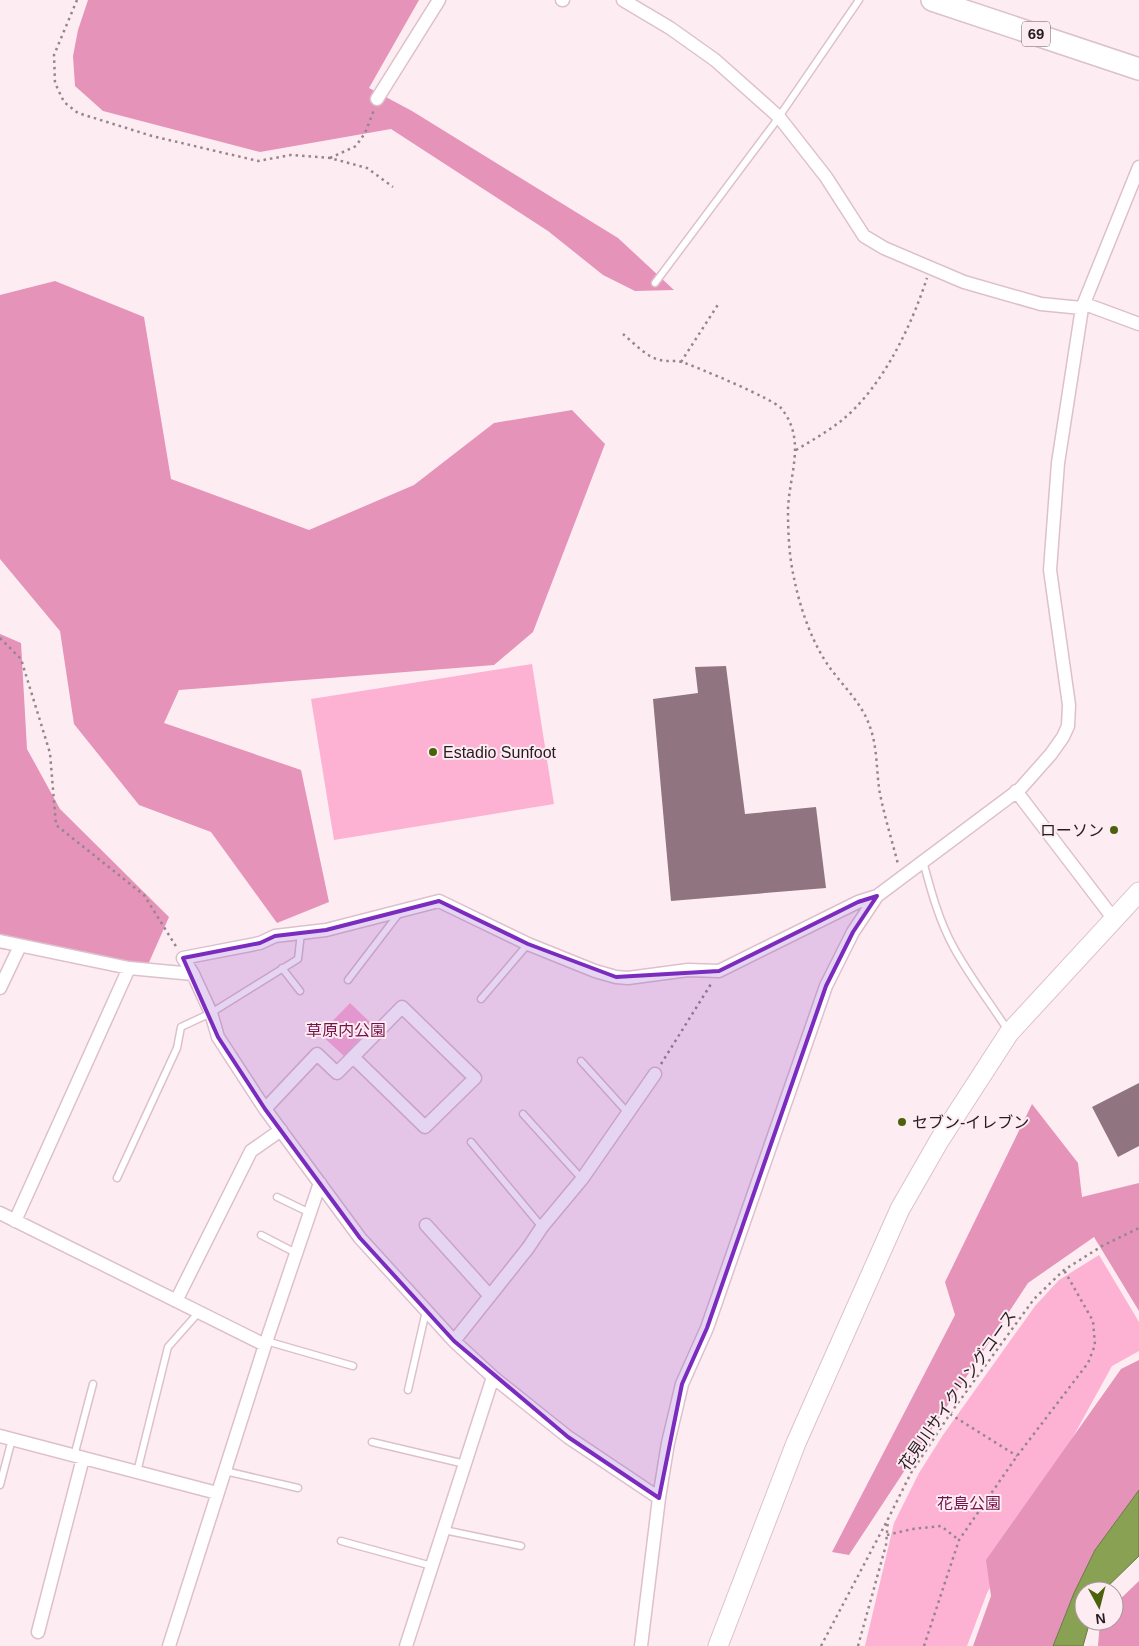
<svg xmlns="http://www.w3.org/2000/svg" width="1139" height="1646" viewBox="0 0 1139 1646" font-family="Arial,'Noto Sans JP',sans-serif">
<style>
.green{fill:#fdb2d3}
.forest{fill:#e593b8}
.water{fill:#88a152;stroke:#6b7943}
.building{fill:#907580}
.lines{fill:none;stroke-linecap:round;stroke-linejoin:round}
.lane-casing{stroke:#ddc0cc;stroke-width:9}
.street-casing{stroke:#ddc0cc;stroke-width:15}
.secondary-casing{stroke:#ddc0cc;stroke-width:21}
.primary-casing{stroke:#ddc0cc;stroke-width:24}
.path{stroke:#95868c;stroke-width:2.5;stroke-dasharray:2.5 4;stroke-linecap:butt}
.lane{stroke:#fff;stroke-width:6}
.street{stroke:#fff;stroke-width:12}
.secondary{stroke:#fff;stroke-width:19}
.primary{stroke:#fff;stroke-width:21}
.marked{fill:#7b2cbf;fill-opacity:0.2;stroke:#7b2cbf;stroke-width:4;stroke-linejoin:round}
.poi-dot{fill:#4c610c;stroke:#feecf3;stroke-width:2}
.labels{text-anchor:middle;stroke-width:4;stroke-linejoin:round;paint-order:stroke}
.shield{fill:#feecf3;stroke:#675a5f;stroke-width:1}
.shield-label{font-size:15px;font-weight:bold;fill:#261b20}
.poi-label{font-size:16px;fill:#261b20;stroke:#feecf3;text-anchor:start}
.park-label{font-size:16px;fill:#73134a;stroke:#feecf3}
.street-label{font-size:16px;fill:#261b20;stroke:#feecf3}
</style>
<rect width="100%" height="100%" fill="#feecf3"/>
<path class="green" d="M 532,664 L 554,804 L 334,840 L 311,699 Z
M 350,1003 L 373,1025 L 344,1056 L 320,1034 Z
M 1099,1255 L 1139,1322 L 1139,1351 L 1112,1366 L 987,1593 L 967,1646 L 865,1646 L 894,1523 L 919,1473 L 943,1435 L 1035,1306 L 1059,1280 Z"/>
<path class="forest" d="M 88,0 L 419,0 L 369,88 L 412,111 L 618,238 L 674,290 L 635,291 L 603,275 L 548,231 L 391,129 L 260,152 L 103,111 L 75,86 L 73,56 L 78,30 Z
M 55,281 L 144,317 L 171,479 L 309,530 L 414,485 L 494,423 L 572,410 L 605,444 L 533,632 L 494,665 L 179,690 L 164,723 L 301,770 L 329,902 L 277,923 L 211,832 L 139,805 L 74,724 L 60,631 L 0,559 L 0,295 Z
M 0,634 L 21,643 L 27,749 L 60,809 L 169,917 L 143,976 L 118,973 L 58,957 L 0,949 Z
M 1032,1104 L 1078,1163 L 1082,1197 L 1139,1183 L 1139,1311 L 1094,1237 L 1028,1283 L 849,1555 L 832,1552 L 955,1315 L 945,1282 Z
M 1139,1360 L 1139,1490 L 1095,1550 L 1074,1593 L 1053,1646 L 973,1646 L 991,1596 L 986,1560 L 1121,1369 Z
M 1139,1581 L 1139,1646 L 1098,1646 L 1100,1621 L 1114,1621 L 1114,1605 Z"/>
<path class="water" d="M 1139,1490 L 1139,1556 L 1103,1591 L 1084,1591 L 1084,1621 L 1090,1621 L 1083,1646 L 1053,1646 L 1074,1593 L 1095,1550 Z"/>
<path class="building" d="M 726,666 L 745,814 L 816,807 L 826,888 L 671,901 L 653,699 L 698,693 L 695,667 Z
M 1139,1083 L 1139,1146 L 1118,1157 L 1092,1107 Z"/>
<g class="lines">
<g class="lane-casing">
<path id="lane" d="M 655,283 L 774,124 L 859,0
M 923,861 C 931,891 939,921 954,948 C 970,977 991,1004 1009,1032
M 282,968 L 300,991
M 348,980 L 400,912
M 481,999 L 528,944
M 581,1061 L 628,1113
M 523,1114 L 582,1179
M 471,1142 L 542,1227
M 117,1178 L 177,1048 L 181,1027 L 211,1013 L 298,959 L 301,933
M 277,1197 L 310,1213
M 261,1235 L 296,1253
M 266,1341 L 353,1366
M 408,1390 L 426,1311
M 372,1442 L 465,1464
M 74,1456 L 93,1384
M 225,1471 L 298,1488
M 137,1472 L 168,1347 L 199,1312
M 0,1485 L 12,1439
M 444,1530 L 521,1546
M 341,1541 L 432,1566"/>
</g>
<g class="street-casing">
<path id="street" d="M 562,0 L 563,0
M 623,0 L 670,28 L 715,60 L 779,117 L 826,177 L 864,236 L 884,248 L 964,282 L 1041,304 L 1082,308
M 377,99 L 439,0
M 1085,304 L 1139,324
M 1016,791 L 1113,918
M 0,941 L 129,968 L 193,974
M 0,988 L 20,946
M 265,1109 L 317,1054 L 337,1073 L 402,1007 L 475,1078 L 425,1127 L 353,1057
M 0,1213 L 265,1345
M 15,1221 L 129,968
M 426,1225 L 490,1296
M 176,1301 L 251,1151 L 281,1130
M 454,1341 L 528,1248 L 542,1227 L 582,1179 L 655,1074
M 0,1436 L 217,1493
M 659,1498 L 568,1437 L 493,1377 L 454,1341 L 360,1238 L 265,1109 L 218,1037 L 211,1013 L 193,974 L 183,958 L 260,943 L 275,936 L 326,930 L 439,901 L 528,944 L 595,971 L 616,977 L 628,978 L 688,970 L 719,971 L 858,902 L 877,896
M 38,1632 L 83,1458
M 169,1646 L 265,1345 L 320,1183
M 406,1646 L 493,1377
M 641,1646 L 659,1498 L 668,1443 L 682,1384 L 707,1328 L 826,986 L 853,932 L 877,896 L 1020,789 L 1051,754 L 1063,737 L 1068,726 L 1069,705 L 1050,570 L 1058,463 L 1082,308 L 1139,167"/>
</g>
<g class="secondary-casing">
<path id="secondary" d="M 718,1646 L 796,1443 L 900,1209 L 939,1141 L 1009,1033 L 1139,892"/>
</g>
<g class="primary-casing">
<path id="primary" d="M 932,0 L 1139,69"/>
</g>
<path class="path" d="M 77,0 L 54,55 L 55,83 L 64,102 L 78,113 L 152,136 L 258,161 L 291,155 L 330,158 L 367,168 L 393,187
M 330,158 L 356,146 L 365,133 L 374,110
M 623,334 C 633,342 646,357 660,360 C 667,362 675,360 682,362 C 697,367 773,399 781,408 C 807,440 789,474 788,510 C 788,532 789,556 794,578 C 800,608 812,643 830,668 C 844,687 863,705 870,727 C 878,749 876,772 880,794 C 885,818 892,841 898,864
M 681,362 L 719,303
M 796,450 C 811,441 827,432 841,421 C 882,388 911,327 927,278
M 0,638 L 21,659 L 50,753 L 56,825 L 144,895 L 177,948
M 661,1064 L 711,984
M 950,1414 L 1017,1456
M 887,1535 L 912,1529 L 941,1526 L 959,1540
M 821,1646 L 887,1521
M 858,1646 L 886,1545 L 888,1519 L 911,1473 L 950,1414 L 1034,1299 L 1064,1270 L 1102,1246 L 1139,1228
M 924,1646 L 959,1540 L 1017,1456 L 1088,1363 L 1095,1345 L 1093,1321 L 1064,1270"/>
<use href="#lane" class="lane"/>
<use href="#street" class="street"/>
<use href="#secondary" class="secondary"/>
<use href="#primary" class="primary"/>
</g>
<path class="marked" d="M 877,896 L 853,932 L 826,986 L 707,1328 L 682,1384 L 659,1498 L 568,1437 L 454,1341 L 360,1238 L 265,1109 L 218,1037 L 183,958 L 260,943 L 275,936 L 326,930 L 439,901 L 528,944 L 616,977 L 719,971 L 858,902 Z"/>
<g class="poi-dot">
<circle cx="433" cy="752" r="5"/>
<circle cx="1114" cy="830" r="5"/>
<circle cx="902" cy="1122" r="5"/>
</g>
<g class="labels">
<rect class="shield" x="1022" y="21.5" width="28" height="25" rx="4"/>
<g class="shield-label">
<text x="1036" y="39">69</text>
</g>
<g class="poi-label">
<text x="443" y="758">Estadio Sunfoot</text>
<text x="1104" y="836" text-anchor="end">ローソン</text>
<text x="912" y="1128">セブン-イレブン</text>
</g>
<g class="park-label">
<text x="346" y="1036">草原内公園</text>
<text x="969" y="1509">花島公園</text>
</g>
<g class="street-label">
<text transform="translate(957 1390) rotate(-55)" y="6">花見川サイクリングコース</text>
</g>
</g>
<g transform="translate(1099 1606) rotate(173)"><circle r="24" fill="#feecf3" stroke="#a8989f"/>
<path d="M0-4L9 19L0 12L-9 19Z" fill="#4c610c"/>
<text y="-8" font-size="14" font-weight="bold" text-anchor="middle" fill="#261b20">N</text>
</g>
</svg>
